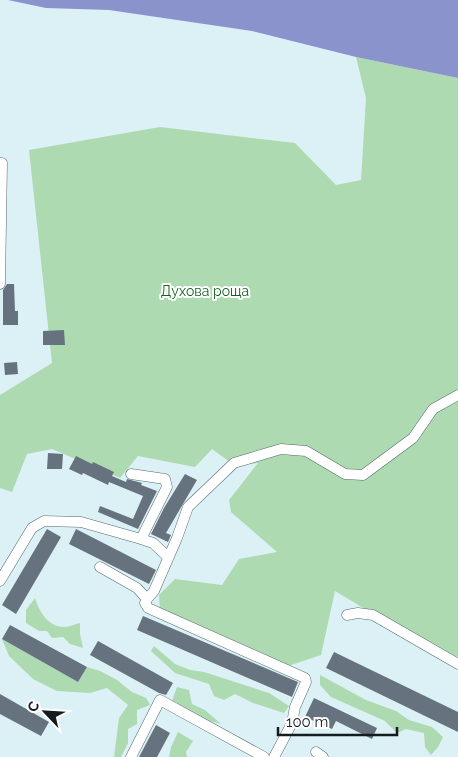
<svg xmlns="http://www.w3.org/2000/svg" width="458" height="757" viewBox="0 0 458 757" font-family="Raleway,sans-serif">
<style>
.green{fill:#aedab1}
.water{fill:#8b93cd}
.building{fill:#66737e}
.lines{fill:none;stroke-linecap:round;stroke-linejoin:round}
.minor-casing{stroke:#56686c;stroke-width:11}
.minor{stroke:#fff;stroke-width:10}
.labels{text-anchor:middle;stroke-width:4;stroke-linejoin:round;paint-order:stroke}
.park-label{font-size:14px;fill:#165f24;stroke:#fff}
</style>
<rect width="100%" height="100%" fill="#dbf1f6"/>
<path class="green" d="M 356,57 L 458,78 L 458,657 L 432,649 L 335,591 L 321,655 L 285,667 L 160,611 L 159,595 L 175,579 L 222,585 L 239,559 L 277,552 L 231,512 L 229,500 L 258,463 L 234,465 L 212,449 L 195,467 L 138,456 L 120,478 L 52,449 L 27,454 L 12,492 L 0,488 L 0,395 L 52,363 L 29,150 L 160,127 L 295,143 L 336,185 L 361,180 L 366,98 Z
M 35,598 C 39,611 48,627 64,627 C 69,627 75,624 80,623 L 80,634 L 83,648 L 70,644 L 63,637 L 52,638 L 47,631 L 39,631 L 26,623 L 26,610 Z
M 2,639 L 78,682 L 87,667 L 100,671 L 117,680 L 132,692 L 146,698 L 150,705 L 137,710 L 137,724 L 128,729 L 128,743 L 121,757 L 114,757 L 119,718 L 128,705 L 107,688 L 90,693 L 57,691 L 33,679 L 9,656 Z
M 154,646 L 175,664 L 190,670 L 204,672 L 269,693 L 289,706 L 284,713 L 253,703 L 235,694 L 224,700 L 214,696 L 209,684 L 175,673 L 151,651 Z
M 320,675 L 366,700 L 396,711 L 409,720 L 432,727 L 443,737 L 438,747 L 431,755 L 425,747 L 424,733 L 406,729 L 397,733 L 385,721 L 331,697 L 320,685 Z
M 177,687 L 189,690 L 192,704 L 205,710 L 221,724 L 206,720 L 172,701 Z
M 178,732 L 193,741 L 186,752 L 187,757 L 169,757 L 171,747 Z"/>
<path class="water" d="M 8,0 L 458,0 L 458,78 L 356,57 L 252,31 L 109,10 L 46,8 Z"/>
<path class="building" d="M 7,284 L 14,284 L 15,311 L 18,311 L 18,325 L 3,325 L 3,290 Z
M 64,330 L 65,345 L 43,345 L 43,331 Z
M 17,362 L 18,374 L 5,375 L 4,363 Z
M 48,453 L 63,454 L 62,469 L 47,469 Z
M 76,456 L 92,464 L 93,462 L 114,472 L 112,476 L 126,482 L 127,479 L 142,483 L 141,485 L 157,491 L 138,529 L 98,512 L 100,506 L 133,519 L 143,496 L 109,482 L 108,485 L 83,473 L 82,475 L 69,469 Z
M 185,474 L 197,480 L 166,533 L 171,535 L 168,542 L 151,534 L 164,508 Z
M 47,529 L 61,537 L 16,614 L 2,605 Z
M 76,529 L 156,570 L 149,584 L 69,544 Z
M 143,616 L 298,682 L 292,697 L 137,630 Z
M 10,625 L 87,667 L 78,682 L 2,639 Z
M 98,641 L 173,683 L 166,695 L 159,693 L 90,655 Z
M 334,652 L 458,712 L 458,732 L 326,668 Z
M 0,694 L 49,722 L 41,736 L 0,714 Z
M 314,698 L 377,728 L 372,739 L 336,721 L 332,729 L 305,717 Z
M 156,725 L 170,733 L 157,757 L 139,757 Z"/>
<g class="lines">
<g class="minor-casing">
<path id="minor" d="M 0,163 L 2,163 L 0,284
M 131,474 L 165,479 L 167,487 L 141,539
M 100,567 L 137,588 L 147,599 L 154,591 L 177,538 L 188,507 L 234,463 L 281,449 L 306,451 L 345,474 L 363,475 L 413,438 L 433,409 L 458,395
M 0,581 L 32,528 L 44,521 L 81,522 L 141,539 L 153,543 L 168,557
M 147,599 L 145,603 L 148,608 L 305,678 L 306,682 L 295,707 L 292,723 L 274,757
M 347,615 L 358,613 L 373,615 L 458,664
M 316,752 L 323,757
M 131,757 L 160,700 L 264,757"/>
</g>
<use href="#minor" class="minor"/>
</g>
<g class="labels">
<g class="park-label">
<text x="205" y="296">Духова роща</text>
</g>
</g>
<g transform="translate(45 712) rotate(295)" stroke="#ffffff" stroke-width="4" paint-order="stroke">
<path d="M0-4L9 19L0 12L-9 19Z" fill="#151c1e"/>
<text y="-8" font-size="14" font-weight="bold" text-anchor="middle" fill="#151c1e">С</text>
</g>
<path d="M278 727v8h119v-8" fill="none" stroke="#151c1e" stroke-width="2.5"/>
<text x="286" y="727" font-size="15" fill="#151c1e" stroke="#ffffff" stroke-width="4" paint-order="stroke">100 m</text>
</svg>
